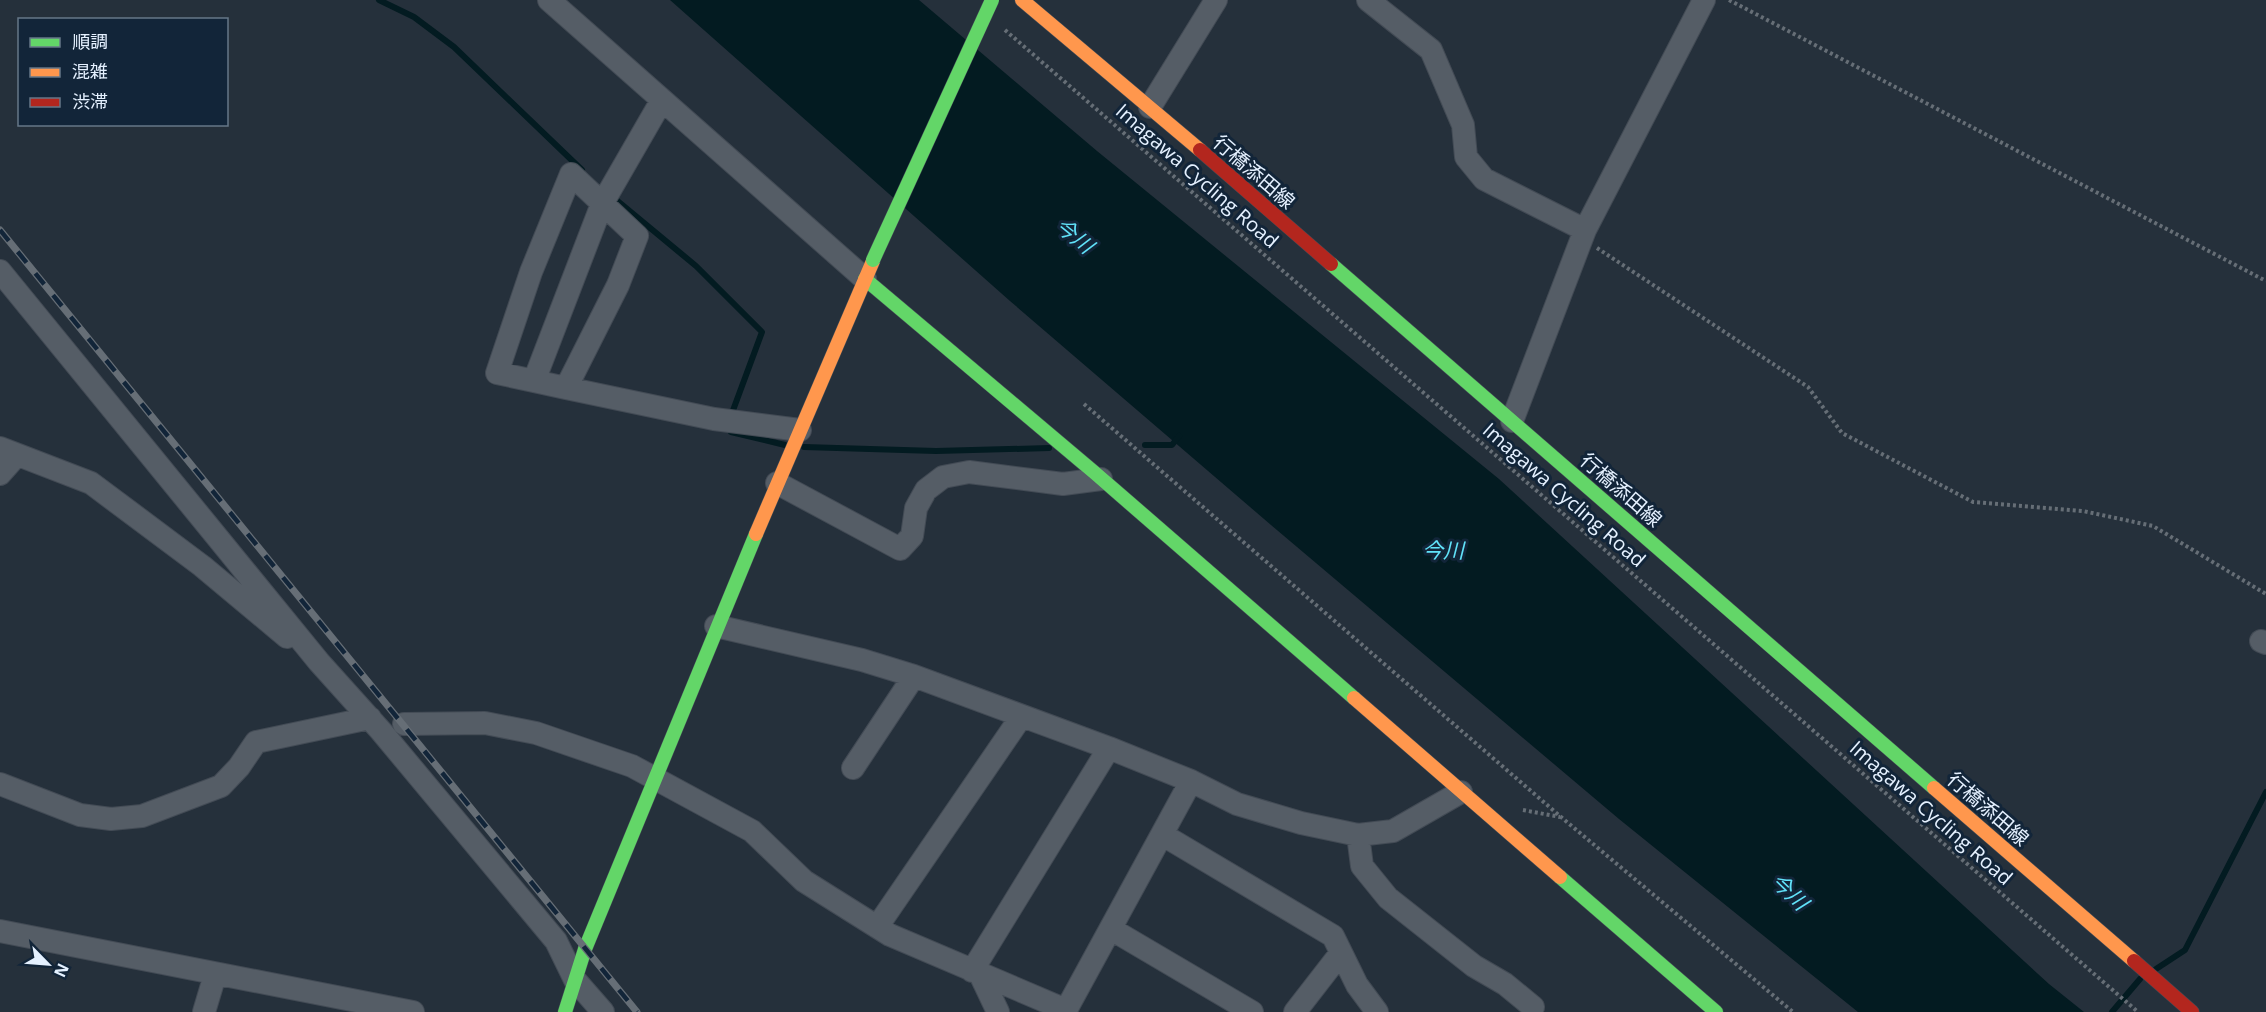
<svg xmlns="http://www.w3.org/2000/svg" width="2266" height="1012" viewBox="0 0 2266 1012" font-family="'Open Sans','Noto Sans JP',sans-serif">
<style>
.water{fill:#031b21}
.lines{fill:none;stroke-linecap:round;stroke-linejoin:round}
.stream{stroke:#031b21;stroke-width:6}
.street-casing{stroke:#434b55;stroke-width:24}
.fast-casing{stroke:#434b55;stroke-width:15}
.slow-casing{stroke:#434b55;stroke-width:15}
.jam-casing{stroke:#434b55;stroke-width:15}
.path{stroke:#666e76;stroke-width:4;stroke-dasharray:3 3;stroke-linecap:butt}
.street{stroke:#555d66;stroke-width:22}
.fast{stroke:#63d668;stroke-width:14}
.slow{stroke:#ff974d;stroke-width:14}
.jam{stroke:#b3261e;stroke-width:14}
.rail-casing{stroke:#666e76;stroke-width:7}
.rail{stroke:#122539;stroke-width:4.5;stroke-dasharray:14;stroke-linecap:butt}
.fast-bridge-casing{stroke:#434b55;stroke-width:15;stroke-linecap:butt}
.fast-bridge{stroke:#63d668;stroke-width:14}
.labels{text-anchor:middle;stroke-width:6;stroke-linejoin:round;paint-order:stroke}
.street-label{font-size:20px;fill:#e5f1ff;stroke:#122539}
.water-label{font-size:21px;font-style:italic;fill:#61e3fa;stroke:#122539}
</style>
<rect width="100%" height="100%" fill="#25303b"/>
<path class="water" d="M 670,0 L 919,0 L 1097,151 L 1499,479 L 2049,984 L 2084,1012 L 1858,1012 L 1619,819 L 1271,525 L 1010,301 Z"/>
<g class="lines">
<path class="stream" d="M 379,0 L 414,17 L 454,47 L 582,170
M 614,198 L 696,266 L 762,332 L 732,413
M 731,432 L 785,445
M 1145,445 L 1172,445 L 1179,436
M 804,447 L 936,451 L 1049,448
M 2156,969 L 2185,950 L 2266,792
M 2112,1012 L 2140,979"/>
<g class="street-casing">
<path id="street" d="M 549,0 L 865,279
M 1368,0 L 1431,50 L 1463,125 L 1466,157 L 1484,179 L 1585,230
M 1150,107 L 1216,0
M 0,271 L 319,662 L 381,731 L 556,941 L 575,980 L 603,1012
M 534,381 L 566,388 L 618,285 L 637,236 L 571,174 L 531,272 L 497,373 L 534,381 L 602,204 L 662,100
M 566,388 L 714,419 L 800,430
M 1512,421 L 1585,230 L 1704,0
M 0,448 L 91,483 L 202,566 L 287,637
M 0,474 L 16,456
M 777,483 L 900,549 L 912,536 L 916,508 L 926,490 L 943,477 L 969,472 L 1063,484 L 1101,479
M 716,626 L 862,660 L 914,676 L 1109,748 L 1191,781 L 1237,804 L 1301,823 L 1358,835 L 1393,831 L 1461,792
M 2261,641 L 2266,643
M 404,724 L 485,723 L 536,733 L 632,766 L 752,831 L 804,881 L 890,935 L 1066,1010 L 1191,781
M 853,768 L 914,676
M 0,784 L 80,815 L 111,819 L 142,816 L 221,786 L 239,767 L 256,742 L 370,718
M 1163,835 L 1333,936 L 1357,985 L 1377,1012
M 1358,835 L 1362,866 L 1388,898 L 1474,966 L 1505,984 L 1533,1007
M 877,927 L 1021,717
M 1111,929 L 1252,1012
M 0,931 L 413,1012
M 972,971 L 1109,748
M 980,974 L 998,1012
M 204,1012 L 215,975
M 1295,1012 L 1340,954"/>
</g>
<g class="fast-casing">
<path id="fast" d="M 1331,264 L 1934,788
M 865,279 L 1095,473 L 1354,698
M 1560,877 L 1716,1012
M 565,1012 L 585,949 L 756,534"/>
</g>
<g class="slow-casing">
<path id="slow" d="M 1022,0 L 1200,150
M 756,534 L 873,261
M 1354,698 L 1560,877
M 1934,788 L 2134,961"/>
</g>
<g class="jam-casing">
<path id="jam" d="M 1200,150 L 1331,264
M 2134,961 L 2192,1012"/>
</g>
<path class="path" d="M 1729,0 L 2266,281
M 1005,30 L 2138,1012
M 1597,248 L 1808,387 L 1842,433 L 1973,502 L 2083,511 L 2153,526 L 2266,594
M 1084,404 L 1561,817 L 1793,1012
M 1523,810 L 1560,817"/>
<use href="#street" class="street"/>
<use href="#fast" class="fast"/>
<use href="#slow" class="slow"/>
<use href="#jam" class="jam"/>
<g class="rail-casing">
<path id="rail" d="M 0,230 L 637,1012"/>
</g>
<use href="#rail" class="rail"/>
<g class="fast-bridge-casing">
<path id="fast-bridge" d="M 873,260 L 992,0"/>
</g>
<use href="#fast-bridge" class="fast-bridge"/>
</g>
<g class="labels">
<g class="street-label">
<text transform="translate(1254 172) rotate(41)" y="7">行橋添田線</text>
<text transform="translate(1197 176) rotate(41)" y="7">Imagawa Cycling Road</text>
<text transform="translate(1621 490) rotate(41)" y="7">行橋添田線</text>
<text transform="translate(1564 495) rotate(41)" y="7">Imagawa Cycling Road</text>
<text transform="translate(1988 809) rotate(41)" y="7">行橋添田線</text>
<text transform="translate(1931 813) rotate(41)" y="7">Imagawa Cycling Road</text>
</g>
<g class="water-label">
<text transform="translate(1074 236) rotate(39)" y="7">今川</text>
<text x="1443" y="558">今川</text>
<text transform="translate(1789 892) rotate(44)" y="7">今川</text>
</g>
</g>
<rect x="18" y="18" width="210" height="108" fill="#122539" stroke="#667788" stroke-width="1.5"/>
<rect x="30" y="38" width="30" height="9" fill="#63d668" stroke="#667788" stroke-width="1.5"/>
<text x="72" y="48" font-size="18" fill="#e5f1ff">順調</text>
<rect x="30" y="68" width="30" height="9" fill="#ff974d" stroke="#667788" stroke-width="1.5"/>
<text x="72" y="78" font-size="18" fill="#e5f1ff">混雑</text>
<rect x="30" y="98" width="30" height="9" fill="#b3261e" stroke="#667788" stroke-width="1.5"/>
<text x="72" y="108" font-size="18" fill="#e5f1ff">渋滞</text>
<g transform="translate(48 964) rotate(115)" stroke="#122539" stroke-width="4.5" paint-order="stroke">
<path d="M0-4.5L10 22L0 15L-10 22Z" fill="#e5f1ff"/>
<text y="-9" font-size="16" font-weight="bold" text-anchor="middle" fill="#e5f1ff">N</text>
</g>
</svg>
